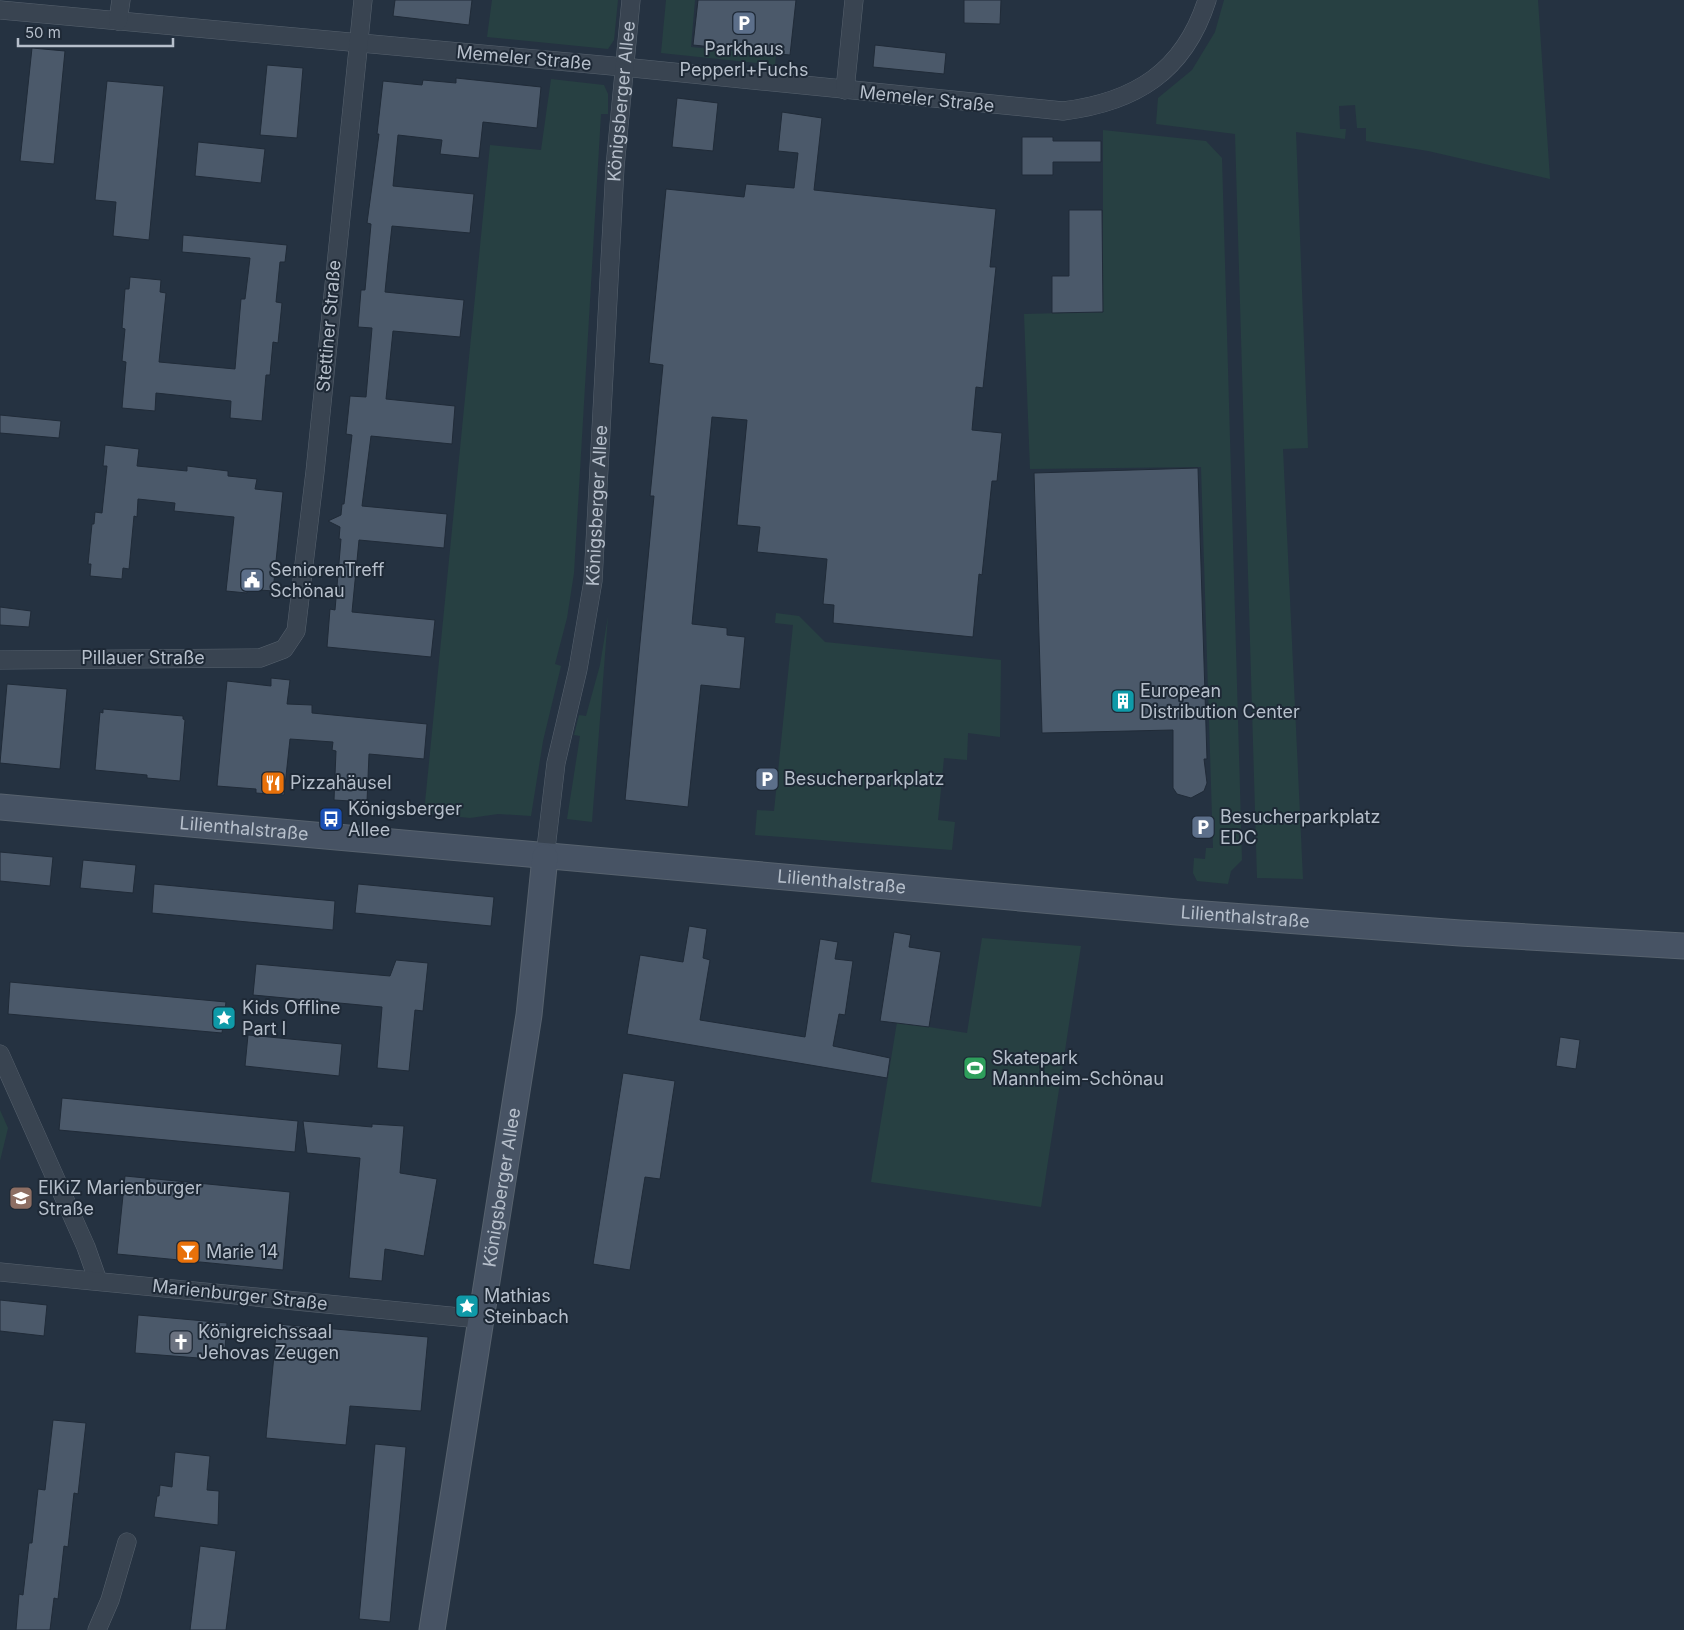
<svg xmlns="http://www.w3.org/2000/svg" width="1684" height="1630" viewBox="0 0 1684 1630" font-family="Inter,sans-serif">
<style>
.green{fill:#274042}
.building{fill:#4b596a;stroke:#202b38}
.lines{fill:none;stroke-linecap:round;stroke-linejoin:round}
.street-casing{stroke:#57626e;stroke-width:19}
.secondary-casing{stroke:#57626e;stroke-width:27}
.street{stroke:#394451;stroke-width:18}
.secondary{stroke:#475364;stroke-width:25}
.labels{text-anchor:middle;stroke-width:4;stroke-linejoin:round;paint-order:stroke}
.poi-label{font-size:18px;fill:#b6bfcb;stroke:#1e2936;text-anchor:start}
.street-label{font-size:18px;fill:#b6bfcb;stroke:#1e2936}
</style>
<rect width="100%" height="100%" fill="#253241"/>
<path class="green" d="M 492,0 L 618,0 L 614,40 L 608,49 L 487,37 Z
M 666,0 L 695,0 L 691,47 L 776,55 L 775,65 L 661,53 Z
M 1224,0 L 1538,0 L 1550,179 L 1428,151 L 1366,141 L 1366,128 L 1357,128 L 1355,105 L 1339,106 L 1340,129 L 1346,129 L 1345,139 L 1296,132 L 1308,448 L 1283,449 L 1303,879 L 1257,878 L 1235,134 L 1156,124 L 1158,98 L 1192,70 L 1215,32 Z
M 551,79 L 604,85 L 608,94 L 608,114 L 601,114 L 574,573 L 567,618 L 555,664 L 561,666 L 543,741 L 531,816 L 498,814 L 470,818 L 424,813 L 490,145 L 541,150 Z
M 1103,130 L 1206,141 L 1222,158 L 1242,860 L 1231,871 L 1228,884 L 1197,881 L 1193,873 L 1194,858 L 1205,859 L 1206,848 L 1213,848 L 1201,467 L 1030,469 L 1024,314 L 1103,312 Z
M 776,613 L 799,616 L 825,642 L 1001,660 L 1000,737 L 968,733 L 967,760 L 944,758 L 938,820 L 955,822 L 952,850 L 755,835 L 757,810 L 774,811 L 793,625 L 775,623 Z
M 608,616 L 592,822 L 567,819 L 580,736 L 574,735 L 579,715 L 586,716 L 600,665 Z
M 982,938 L 1081,946 L 1041,1207 L 871,1182 L 897,1022 L 967,1033 Z
M 0,1110 L 8,1128 L 0,1161 Z"/>
<path class="building" d="M 395,0 L 472,0 L 469,25 L 393,16 Z
M 698,0 L 796,0 L 790,55 L 693,45 Z
M 964,0 L 1001,0 L 1000,24 L 964,23 Z
M 875,45 L 946,53 L 944,74 L 873,67 Z
M 32,48 L 65,51 L 54,164 L 20,161 Z
M 267,65 L 303,68 L 297,138 L 260,135 Z
M 456,78 L 541,87 L 537,128 L 483,122 L 479,158 L 440,154 L 442,140 L 398,135 L 393,186 L 474,194 L 470,233 L 392,226 L 388,262 L 385,292 L 464,300 L 460,337 L 393,331 L 386,399 L 455,406 L 452,444 L 371,436 L 362,506 L 447,514 L 444,548 L 359,540 L 352,612 L 435,620 L 431,657 L 327,647 L 330,609 L 335,610 L 341,539 L 339,539 L 340,527 L 328,521 L 341,515 L 342,504 L 344,504 L 352,435 L 346,434 L 350,396 L 366,397 L 372,328 L 358,327 L 361,290 L 365,290 L 371,224 L 367,223 L 379,134 L 377,134 L 383,81 L 422,85 L 423,80 L 456,83 Z
M 107,81 L 164,86 L 149,240 L 113,236 L 116,202 L 95,200 Z
M 677,98 L 718,103 L 713,151 L 672,147 Z
M 782,112 L 822,118 L 814,190 L 996,209 L 990,267 L 996,267 L 983,388 L 976,387 L 972,430 L 1002,433 L 997,481 L 992,481 L 982,575 L 979,574 L 973,637 L 833,623 L 834,605 L 823,604 L 827,559 L 757,552 L 760,527 L 737,525 L 747,420 L 712,417 L 692,624 L 727,628 L 727,635 L 745,637 L 740,689 L 701,685 L 688,807 L 625,800 L 654,496 L 650,496 L 663,365 L 649,363 L 666,189 L 744,197 L 746,184 L 794,188 L 798,153 L 778,151 Z
M 1022,137 L 1053,137 L 1053,141 L 1101,141 L 1101,162 L 1053,162 L 1053,175 L 1022,175 Z
M 198,142 L 265,149 L 261,183 L 195,176 Z
M 1069,210 L 1102,210 L 1103,312 L 1052,313 L 1052,276 L 1069,276 Z
M 183,235 L 287,245 L 285,262 L 280,262 L 276,302 L 282,303 L 278,343 L 273,342 L 270,375 L 266,375 L 262,421 L 230,418 L 231,401 L 194,397 L 156,393 L 155,411 L 122,408 L 126,362 L 122,361 L 125,329 L 122,328 L 125,289 L 129,289 L 130,277 L 161,280 L 160,292 L 166,293 L 159,362 L 235,369 L 241,299 L 245,299 L 250,258 L 182,252 Z
M 0,415 L 61,421 L 59,438 L 0,433 Z
M 105,445 L 139,449 L 137,466 L 187,471 L 187,466 L 228,471 L 228,476 L 257,479 L 255,489 L 283,492 L 273,591 L 247,589 L 247,593 L 226,591 L 234,517 L 174,511 L 175,503 L 138,499 L 137,517 L 134,516 L 129,569 L 123,568 L 122,579 L 90,576 L 91,564 L 88,564 L 92,524 L 94,524 L 95,512 L 102,513 L 107,466 L 103,466 Z
M 1198,468 L 1207,759 L 1204,759 L 1207,783 L 1204,791 L 1191,798 L 1177,794 L 1173,788 L 1173,730 L 1042,733 L 1034,473 Z
M 0,607 L 31,611 L 29,627 L 0,625 Z
M 271,678 L 290,680 L 287,704 L 312,705 L 312,713 L 427,724 L 424,759 L 369,754 L 367,802 L 334,800 L 336,751 L 332,750 L 333,742 L 290,739 L 284,795 L 256,793 L 256,789 L 217,786 L 227,681 L 271,686 Z
M 7,684 L 67,689 L 60,769 L 0,763 Z
M 103,709 L 183,716 L 183,719 L 185,720 L 180,781 L 147,778 L 147,775 L 95,770 L 100,712 L 103,713 Z
M 0,852 L 53,857 L 50,886 L 0,881 Z
M 83,860 L 136,865 L 133,893 L 80,888 Z
M 154,884 L 335,901 L 333,930 L 152,913 Z
M 358,884 L 494,897 L 491,926 L 355,913 Z
M 689,926 L 707,929 L 703,958 L 710,960 L 700,1020 L 805,1037 L 820,939 L 838,942 L 835,959 L 853,961 L 845,1015 L 839,1014 L 833,1046 L 890,1058 L 887,1078 L 627,1034 L 640,955 L 683,962 Z
M 894,932 L 911,935 L 909,947 L 941,952 L 929,1027 L 880,1021 Z
M 396,960 L 428,963 L 423,1011 L 415,1010 L 409,1071 L 377,1068 L 382,1007 L 253,995 L 256,964 L 390,976 Z
M 10,982 L 226,1002 L 222,1033 L 8,1014 Z
M 248,1035 L 342,1044 L 339,1076 L 245,1066 Z
M 1560,1037 L 1580,1040 L 1576,1069 L 1556,1066 Z
M 623,1073 L 675,1081 L 660,1179 L 645,1177 L 630,1270 L 593,1264 Z
M 62,1098 L 298,1121 L 295,1152 L 59,1130 Z
M 303,1121 L 372,1127 L 372,1124 L 404,1126 L 400,1173 L 437,1179 L 424,1256 L 385,1249 L 382,1281 L 349,1278 L 360,1158 L 307,1153 Z
M 125,1176 L 290,1192 L 283,1270 L 117,1254 Z
M 0,1300 L 47,1305 L 44,1336 L 0,1331 Z
M 138,1315 L 227,1323 L 224,1360 L 135,1353 Z
M 277,1324 L 428,1337 L 421,1411 L 350,1406 L 346,1445 L 266,1438 Z
M 53,1420 L 86,1423 L 78,1494 L 74,1493 L 68,1547 L 64,1546 L 58,1599 L 54,1598 L 50,1630 L 16,1630 L 19,1594 L 23,1595 L 29,1543 L 32,1543 L 38,1489 L 45,1490 Z
M 375,1444 L 406,1447 L 390,1622 L 359,1619 Z
M 175,1452 L 210,1456 L 207,1490 L 219,1491 L 218,1525 L 154,1517 L 157,1496 L 159,1496 L 160,1485 L 172,1487 Z
M 200,1546 L 236,1551 L 226,1630 L 190,1630 Z"/>
<g class="lines">
<g class="street-casing">
<g id="street">
<path d="M 0,10 L 623,67 L 1063,111 C 1135,102 1184,72 1207,0"/>
<path d="M 118,21 L 121,0"/>
<path d="M 845,90 L 854,0"/>
<path d="M 0,660 L 260,658 L 284,649 L 296,631 L 315,472 L 363,0"/>
<path id="s1" d="M 545,857 L 556,763 L 578,669 L 593,581 L 615,167 L 631,0"/>
<path d="M 0,1054 L 86,1247 L 98,1281"/>
<path d="M 0,1272 L 480,1319"/>
<path d="M 97,1630 L 110,1600 L 127,1542"/>
</g>
</g>
<g class="secondary-casing">
<g id="secondary">
<path id="s2" d="M 0,807 L 1177,912 L 1460,933 L 1684,946"/>
<path id="s3" d="M 432,1630 L 529,1015 L 545,857"/>
</g>
</g>
<use href="#street" class="street"/>
<use href="#secondary" class="secondary"/>
</g>
<defs>
<g id="parking-square" transform="scale(1.25)"><rect x="-9" y="-9" width="18" height="18" rx="4" fill="#5c6f8a" stroke="#1e2936"/><path d="M-3.5-5.5H1a3.5 3.5 0 0 1 0 7H-1V5.5H-3.5ZM-1-3.4V-.6H.8a1.4 1.4 0 0 0 0-2.8Z" fill="#fff"/></g>
<g id="civic-square" transform="scale(1.25)"><rect x="-9" y="-9" width="18" height="18" rx="4" fill="#5c6f8a" stroke="#1e2936"/><path d="M-.6-6.5H3V-4.5H.6V-3L4-1V1h2V6H-6V1h2V-1L-.6-3ZM-1.2 2.5V6h2.4V2.5Z" fill="#fff"/></g>
<g id="building-square" transform="scale(1.25)"><rect x="-9" y="-9" width="18" height="18" rx="4" fill="#0f9aa8" stroke="#1e2936"/><path d="M-4-6H4V6H1V3H-1V6H-4ZM-2.5-4.3h1.7v1.8h-1.7ZM.8-4.3h1.7v1.8H.8ZM-2.5-1h1.7V.8h-1.7ZM.8-1h1.7V.8H.8Z" fill="#fff"/></g>
<g id="restaurant-square" transform="scale(1.25)"><rect x="-9" y="-9" width="18" height="18" rx="4" fill="#e8710a" stroke="#1e2936"/><path d="M-5-6h1v4h1v-4h1v4h1v-4h1v5L-1.5 .5V6h-2V.5L-5-1ZM5-6V6H3V1.5H1.5Q1.5-4 5-6Z" fill="#fff"/></g>
<g id="bus-square" transform="scale(1.25)"><rect x="-9" y="-9" width="18" height="18" rx="4" fill="#1a4fb4" stroke="#1e2936"/><path d="M-5-6H5V4H4V6H2V4H-2V6H-4V4H-5ZM-3.5-4V0h7V-4ZM-3.5 1.2v1.5H-2V1.2ZM2 1.2v1.5H3.5V1.2Z" fill="#fff"/></g>
<g id="sight-square" transform="scale(1.25)"><rect x="-9" y="-9" width="18" height="18" rx="4" fill="#0f9aa8" stroke="#1e2936"/><path d="M0-6L1.8-2.2L6-1.7L2.9 1.2L3.7 5.4L0 3.3L-3.7 5.4L-2.9 1.2L-6-1.7L-1.8-2.2Z" fill="#fff"/></g>
<g id="stadium-square" transform="scale(1.25)"><rect x="-9" y="-9" width="18" height="18" rx="4" fill="#2e9e5b" stroke="#1e2936"/><path d="M0-5a6.5 5 0 1 0 0 10a6.5 5 0 1 0 0-10ZM-3.5-1.8h7v3.6h-7Z" fill="#fff"/></g>
<g id="school-square" transform="scale(1.25)"><rect x="-9" y="-9" width="18" height="18" rx="4" fill="#8d6e63" stroke="#1e2936"/><path d="M0-5L7-2L0 1L-7-2ZM-4 1L0 2.5L4 1V4Q0 6-4 4Z" fill="#fff"/></g>
<g id="bar-square" transform="scale(1.25)"><rect x="-9" y="-9" width="18" height="18" rx="4" fill="#e8710a" stroke="#1e2936"/><path d="M-6-5H6L.8 .8V4.5H3.5V6h-7V4.5H-.8V.8Z" fill="#fff"/></g>
<g id="church-square" transform="scale(1.25)"><rect x="-9" y="-9" width="18" height="18" rx="4" fill="#6b7280" stroke="#1e2936"/><path d="M-1.2-6h2.4v3.5h3.3v2.4h-3.3V6h-2.4V-.1h-3.3v-2.4h3.3Z" fill="#fff"/></g>
</defs>
<g fill-rule="evenodd">
<use href="#parking-square" x="744" y="23"/>
<use href="#civic-square" x="252" y="580"/>
<use href="#building-square" x="1123" y="701"/>
<use href="#parking-square" x="767" y="779"/>
<use href="#restaurant-square" x="273" y="783"/>
<use href="#bus-square" x="331" y="819"/>
<use href="#parking-square" x="1203" y="827"/>
<use href="#sight-square" x="224" y="1018"/>
<use href="#stadium-square" x="975" y="1068"/>
<use href="#school-square" x="21" y="1198"/>
<use href="#bar-square" x="188" y="1252"/>
<use href="#sight-square" x="467" y="1306"/>
<use href="#church-square" x="181" y="1342"/>
</g>
<g class="labels">
<g class="poi-label">
<text x="744" y="55" text-anchor="middle">Parkhaus<tspan x="744" dy="21">Pepperl+Fuchs</tspan></text>
<text x="270" y="576">SeniorenTreff<tspan x="270" dy="21">Schönau</tspan></text>
<text x="1140" y="697">European<tspan x="1140" dy="21">Distribution Center</tspan></text>
<text x="784" y="785">Besucherparkplatz</text>
<text x="290" y="789">Pizzahäusel</text>
<text x="348" y="815">Königsberger<tspan x="348" dy="21">Allee</tspan></text>
<text x="1220" y="823">Besucherparkplatz<tspan x="1220" dy="21">EDC</tspan></text>
<text x="242" y="1014">Kids Offline<tspan x="242" dy="21">Part I</tspan></text>
<text x="992" y="1064">Skatepark<tspan x="992" dy="21">Mannheim-Schönau</tspan></text>
<text x="38" y="1194">ElKiZ Marienburger<tspan x="38" dy="21">Straße</tspan></text>
<text x="206" y="1258">Marie 14</text>
<text x="484" y="1302">Mathias<tspan x="484" dy="21">Steinbach</tspan></text>
<text x="198" y="1338">Königreichssaal<tspan x="198" dy="21">Jehovas Zeugen</tspan></text>
</g>
<g class="street-label">
<text transform="translate(524 58) rotate(5)" y="6">Memeler Straße</text>
<text transform="translate(927 99) rotate(6)" y="6">Memeler Straße</text>
<text dy="6" stroke="none"><textPath href="#s1" startOffset="761">Königsberger Allee</textPath></text>
<text transform="translate(329 326) rotate(-85)" y="6">Stettiner Straße</text>
<text dy="6" stroke="none"><textPath href="#s1" startOffset="356">Königsberger Allee</textPath></text>
<text x="143" y="664">Pillauer Straße</text>
<text dy="6" stroke="none"><textPath href="#s2" startOffset="245">Lilienthalstraße</textPath></text>
<text dy="6" stroke="none"><textPath href="#s2" startOffset="845">Lilienthalstraße</textPath></text>
<text dy="6" stroke="none"><textPath href="#s2" startOffset="1250">Lilienthalstraße</textPath></text>
<text dy="6" stroke="none"><textPath href="#s3" startOffset="448">Königsberger Allee</textPath></text>
<text transform="translate(240 1295) rotate(6)" y="6">Marienburger Straße</text>
</g>
</g>
<path d="M18 38v8h155v-8" fill="none" stroke="#b6bfcb" stroke-width="2.5"/>
<text x="25" y="38" font-size="15" fill="#b6bfcb" stroke="#1e2936" stroke-width="4" paint-order="stroke">50 m</text>
</svg>
